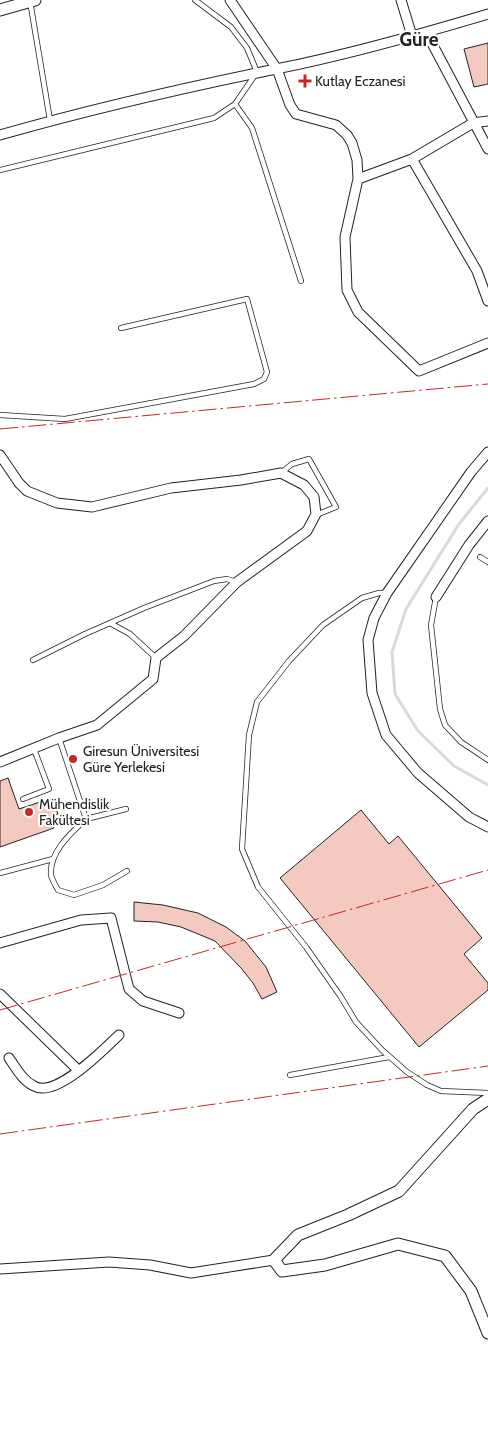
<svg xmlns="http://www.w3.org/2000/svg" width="488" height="1445" viewBox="0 0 488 1445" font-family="Cabin,sans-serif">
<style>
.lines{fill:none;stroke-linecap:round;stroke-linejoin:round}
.stream{stroke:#d9d9d9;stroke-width:3}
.building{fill:#f3c9c0;stroke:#222}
.service-casing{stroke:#222;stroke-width:6}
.minor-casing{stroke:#222;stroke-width:11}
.tertiary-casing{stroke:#222;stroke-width:13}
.service{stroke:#fff;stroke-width:4.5}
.minor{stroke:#fff;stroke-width:9}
.tertiary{stroke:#fff;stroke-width:11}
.power{stroke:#c62828;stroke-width:1;stroke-dasharray:18 4 2.5 4;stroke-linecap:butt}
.poi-dot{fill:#c62828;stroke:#fff;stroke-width:2}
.labels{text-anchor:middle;stroke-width:4;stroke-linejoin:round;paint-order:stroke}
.poi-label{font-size:14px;fill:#222;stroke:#fff;text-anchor:start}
.district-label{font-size:19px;font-weight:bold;fill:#222;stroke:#fff}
</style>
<rect width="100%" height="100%" fill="#fff"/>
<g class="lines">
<path class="stream" d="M 488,488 L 459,524 L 406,609 L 392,652 L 395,694 L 418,731 L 454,766 L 488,785"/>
</g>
<path class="building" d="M 488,43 L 488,84 L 474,87 L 464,49 Z
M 8,778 L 19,809 L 52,798 L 58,814 L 50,817 L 54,828 L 0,847 L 0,781 Z
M 361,810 L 389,844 L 398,836 L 482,938 L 464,954 L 488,983 L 488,990 L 419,1047 L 280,878 Z
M 134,902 L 163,905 L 198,913 L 226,927 L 245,941 L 266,967 L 277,992 L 262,999 L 253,983 L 241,968 L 215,941 L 181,927 L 158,922 L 134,921 Z"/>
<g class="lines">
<g class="service-casing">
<path id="service" d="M 30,1 L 50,120
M 235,104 L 252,128 L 301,281
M 0,170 L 214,118 L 235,104 L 257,72 L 247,48 L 231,27 L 195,0
M 0,415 L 65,419 L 254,384 L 264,379 L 267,372 L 247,299 L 121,328
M 281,473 L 292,464 L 309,459 L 336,507 L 316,515
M 480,557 L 488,562
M 386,593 L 379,593 L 362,598 L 323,625 L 289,661 L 257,702 L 249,735 L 242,849 L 258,887 L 306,947 L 341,997 L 356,1022 L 382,1050 L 407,1072 L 427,1085 L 441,1091 L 488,1093
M 436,597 L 431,625 L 440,709 L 445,725 L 461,742 L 488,760
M 110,623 L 144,608 L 214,581 L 227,579 L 237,582
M 33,660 L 85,634 L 110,623 L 130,634 L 156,658
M 59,738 L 86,819 C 71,833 49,852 51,875 C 52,880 56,886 58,890 L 74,895 L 103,885 L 127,871
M 23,799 L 49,789 L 34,749
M 86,819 L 126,809
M 0,873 L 53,859
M 290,1075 L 389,1057"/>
</g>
<g class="minor-casing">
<path id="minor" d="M 230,0 L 277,69 L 290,105 L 296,114 L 336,125 L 347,135 L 352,143 L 357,160 L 358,179 L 345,237 L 347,290 L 358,312 L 419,371 L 488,343
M 401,0 L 412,36
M 426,32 L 488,149
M 0,135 C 91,109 183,88 276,69 C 347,55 418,35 488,14
M 412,159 L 477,271 L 488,301
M 358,179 L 412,159 L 473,123 L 488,121
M 488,452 L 471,472 L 387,593 L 374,618 L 368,640 L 372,693 L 386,735 L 418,773 L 469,817 L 488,827
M 0,455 L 19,483 L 27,491 L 57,503 L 92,507 L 171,488 L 241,480 L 281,473 L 304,485 L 314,497 L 316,514 L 307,531 L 237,582 L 184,636 L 156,658 L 153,679 L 97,725 L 59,738 L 0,762
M 436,597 L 469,545 L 488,521
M 0,943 L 81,920 L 111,918 L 129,989 L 143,1001 L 179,1013
M 0,994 L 78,1070
M 9,1058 C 16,1068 22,1080 34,1086 C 56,1099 104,1049 119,1035
M 0,1269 L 109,1262 L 150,1265 L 191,1273 L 274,1260"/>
</g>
<g class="tertiary-casing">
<path id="tertiary" d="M 0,10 L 35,0
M 488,1099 L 473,1109 L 399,1191 L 348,1215 L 298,1235 L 274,1260 L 282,1271 L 325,1265 L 398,1244 L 445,1256 L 471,1291 L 488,1333"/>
</g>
<use href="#service" class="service"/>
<use href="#minor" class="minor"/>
<use href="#tertiary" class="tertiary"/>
<path class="power" d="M 0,429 L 488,384
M 0,1010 L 488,870
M 0,1134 L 488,1066"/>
</g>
<g class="poi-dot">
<path d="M302.5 73.5h5v5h5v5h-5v5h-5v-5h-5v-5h5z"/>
<circle cx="73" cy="759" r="5"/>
<circle cx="29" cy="812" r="5"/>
</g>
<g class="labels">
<g class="poi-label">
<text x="315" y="86">Kutlay Eczanesi</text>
<text x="83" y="756">Giresun Üniversitesi<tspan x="83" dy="16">Güre Yerlekesi</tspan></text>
<text x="39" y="809">Mühendislik<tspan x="39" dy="16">Fakültesi</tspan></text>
</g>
<g class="district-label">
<text x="419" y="46">Güre</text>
</g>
</g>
</svg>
